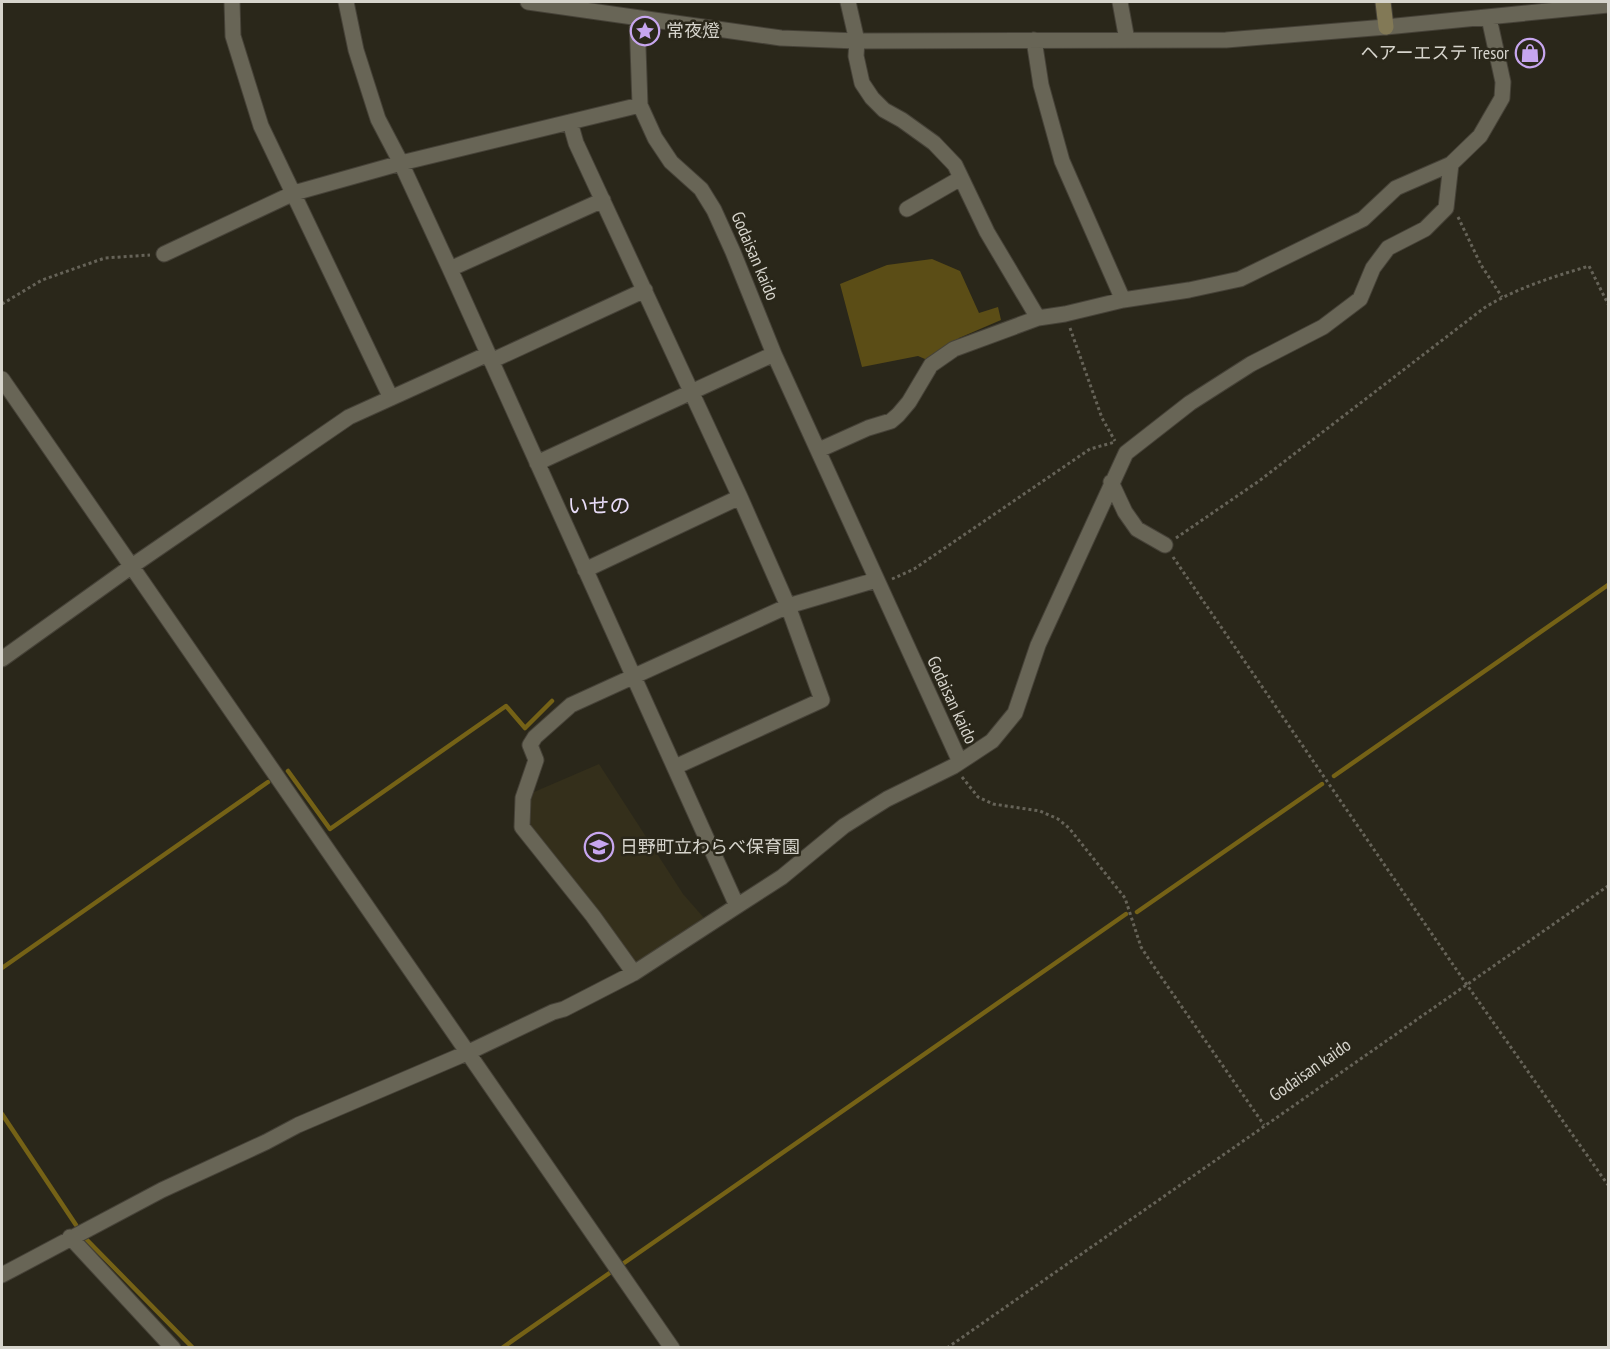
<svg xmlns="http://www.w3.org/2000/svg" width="1610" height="1349" viewBox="0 0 1610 1349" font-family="'PT Sans Narrow','Noto Sans JP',sans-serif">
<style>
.built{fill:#342f1b}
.forest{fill:#5b4d16}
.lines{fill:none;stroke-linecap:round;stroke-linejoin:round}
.stream{stroke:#756216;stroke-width:4.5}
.street-casing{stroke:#464238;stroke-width:17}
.secondary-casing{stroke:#464238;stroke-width:17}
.path{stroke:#666358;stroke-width:3;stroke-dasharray:3 3;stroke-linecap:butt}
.street{stroke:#686556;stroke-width:15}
.secondary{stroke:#827956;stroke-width:15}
.labels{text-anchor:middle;stroke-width:5;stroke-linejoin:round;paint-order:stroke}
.poi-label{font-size:18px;fill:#d6d4cc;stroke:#2a271a;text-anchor:start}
.street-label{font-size:18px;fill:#d6d4cc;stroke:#2a271a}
.quarter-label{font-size:21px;fill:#e8dcf8;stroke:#2a271a}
</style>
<rect width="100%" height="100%" fill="#2a271a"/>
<path class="built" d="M 599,764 L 683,894 L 704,918 L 639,965 L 630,962 L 531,828 L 529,805 L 534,792 Z"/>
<path class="forest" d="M 932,259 L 960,271 L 979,313 L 998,307 L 1001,320 L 959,338 L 932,362 L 918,356 L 862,367 L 840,284 L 887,265 Z"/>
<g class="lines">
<path class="stream" d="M 288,771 L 330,829 L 506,706 L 525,728 L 552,701
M 1334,776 L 1608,585
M 1137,912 L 1322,784
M 2,968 L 268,782
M 2,1114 L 76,1225
M 87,1240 L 193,1348
M 624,1263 L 1126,914
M 502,1348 L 611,1272"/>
<g class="street-casing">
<path id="street" d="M 232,2 L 233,36 L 261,126 L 391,398
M 346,2 L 356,50 L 378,119 L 401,163 L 450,269 L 737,906
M 528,2 L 781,38 L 857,41 L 1226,40 L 1386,27 L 1608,5
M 848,2 L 857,41 L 856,56 L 862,83 L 872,98 L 884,110 L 902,120 L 934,143 L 955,165 L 987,232 L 1038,318
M 1120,2 L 1127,40
M 637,18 L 640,105 L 655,138 L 671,162 L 701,189 L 714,210 L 733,252 L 774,354 L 960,762
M 1034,40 L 1041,85 L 1062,161 L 1123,300
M 570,122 L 576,143 L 740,497 L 788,606 L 822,700 L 675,767
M 907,209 L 961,178
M 164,254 L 294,193 L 401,163 L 640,105
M 450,269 L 603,200
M 491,361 L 645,290
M 2,379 L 672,1348
M 819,450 L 868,428 L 891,421 L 898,415 L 909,402 L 931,365 L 954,349 L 1038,318 L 1065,314 L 1123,300 L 1189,290 L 1240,279 L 1363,219 L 1396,188 L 1451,164 L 1480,136 L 1502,98 L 1503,82 L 1489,18
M 537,463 L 774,354
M 1111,482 L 1125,512 L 1137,529 L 1165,545
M 585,570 L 740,497
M 2,659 L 132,566 L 349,417 L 488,354
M 634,973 L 593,916 L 522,827 L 523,798 L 536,760 L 530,745 L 535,737 L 571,705 L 788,606 L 876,580
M 70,1237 L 173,1348
M 2,1275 L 162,1190 L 266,1142 L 298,1125 L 469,1052 L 553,1012 L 564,1009 L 634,973 L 737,906 L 782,877 L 844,826 L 887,799 L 954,766 L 992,741 L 1015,713 L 1038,645 L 1126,453 L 1190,403 L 1251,364 L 1323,327 L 1360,299 L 1373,268 L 1388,248 L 1425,229 L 1446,208 L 1451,164"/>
</g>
<g class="secondary-casing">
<path id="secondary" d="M 1383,2 L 1386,27"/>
</g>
<path class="path" d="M 1458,217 L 1481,265 L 1502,297
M 2,304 L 42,280 L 105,258 L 150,255
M 1070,328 L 1102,418 L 1115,441
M 1176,538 L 1259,481 L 1484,308 C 1516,288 1553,277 1589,266 L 1608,304
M 1173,557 L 1467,985 L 1608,1185
M 892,579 L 914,569 L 1090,449 L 1115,442
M 962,777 L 978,797 L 993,804 L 1040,811 L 1058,819 L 1069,828 L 1125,898 L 1141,947 L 1150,961 L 1264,1125
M 947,1348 L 1608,886"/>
<use href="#street" class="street"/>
<use href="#secondary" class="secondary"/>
</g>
<defs>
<g id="sight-ring" transform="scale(1.5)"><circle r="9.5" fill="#2a271a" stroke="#c7a6ef" stroke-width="1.5"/><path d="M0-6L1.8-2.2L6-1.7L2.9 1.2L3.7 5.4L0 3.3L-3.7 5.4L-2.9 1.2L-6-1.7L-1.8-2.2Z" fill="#c7a6ef"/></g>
<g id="shop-ring" transform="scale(1.5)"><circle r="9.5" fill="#2a271a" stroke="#c7a6ef" stroke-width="1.5"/><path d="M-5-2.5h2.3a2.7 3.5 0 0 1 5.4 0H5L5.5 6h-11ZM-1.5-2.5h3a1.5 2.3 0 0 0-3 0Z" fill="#c7a6ef"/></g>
<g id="school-ring" transform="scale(1.5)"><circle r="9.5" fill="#2a271a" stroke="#c7a6ef" stroke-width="1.5"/><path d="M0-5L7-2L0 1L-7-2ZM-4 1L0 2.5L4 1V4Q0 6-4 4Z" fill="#c7a6ef"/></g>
</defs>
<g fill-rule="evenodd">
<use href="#sight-ring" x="645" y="31"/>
<use href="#shop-ring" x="1530" y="53"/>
<use href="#school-ring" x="599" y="847"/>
</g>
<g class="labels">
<g class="poi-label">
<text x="666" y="37">常夜燈</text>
<text x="1509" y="59" text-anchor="end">ヘアーエステ Tresor</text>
<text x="620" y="853">日野町立わらべ保育園</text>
</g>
<g class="street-label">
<text transform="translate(755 256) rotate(67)" y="6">Godaisan kaido</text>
<text transform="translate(952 700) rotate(65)" y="6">Godaisan kaido</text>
<text transform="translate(1310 1070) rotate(-35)" y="6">Godaisan kaido</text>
</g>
<g class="quarter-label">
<text x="599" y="513">いせの</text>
</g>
</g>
<rect width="1610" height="1349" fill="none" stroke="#d6d4cc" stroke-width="6"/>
</svg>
